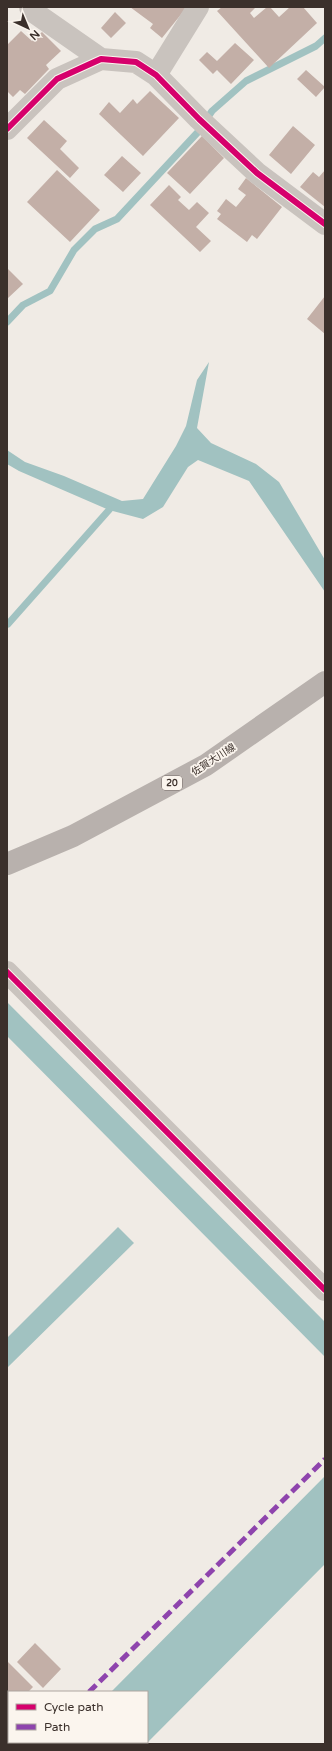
<svg xmlns="http://www.w3.org/2000/svg" width="332" height="1751" viewBox="0 0 332 1751" font-family="'Varela Round','Noto Sans JP',sans-serif">
<style>
.water{fill:#a1c2c1}
.lines{fill:none;stroke-linecap:round;stroke-linejoin:round}
.stream{stroke:#a1c2c1;stroke-width:7}
.building{fill:#c3afa7}
.minor{stroke:#c9c3be;stroke-width:22}
.primary{stroke:#b8b1ad;stroke-width:22}
.quiet{stroke:#8e44ad;stroke-width:5;stroke-dasharray:10 5;stroke-linecap:butt}
.cycleway-casing{stroke:#fbf5ee;stroke-width:8}
.cycleway{stroke:#d6006c;stroke-width:6}
.labels{text-anchor:middle;stroke-width:3.5;stroke-linejoin:round;paint-order:stroke}
.shield{fill:#fbf5ee;stroke:#756b66;stroke-width:1}
.shield-label{font-size:9px;font-weight:bold;fill:#3b302b}
.street-label{font-size:10px;fill:#3b302b;stroke:#fbf5ee}
</style>
<rect width="100%" height="100%" fill="#f0ebe5"/>
<path class="water" d="M 209,362 L 197,428 L 211,443 L 256,464 L 279,482 L 325,560 L 325,592 L 249,481 L 198,460 L 188,467 L 163,507 L 143,519 L 109,510 L 19,471 L 7,464 L 7,450 L 25,462 L 64,476 L 122,501 L 143,499 L 176,446 L 186,426 L 197,380 Z
M 7,1002 L 325,1322 L 325,1357 L 7,1036 Z
M 118,1227 L 134,1243 L 7,1368 L 7,1338 Z
M 325,1476 L 325,1564 L 146,1744 L 60,1744 L 62,1742 L 147,1742 L 147,1692 L 111,1692 Z"/>
<g class="lines">
<path class="stream" d="M 7,322 L 23,305 L 50,291 L 74,250 L 95,229 L 117,219 L 198,132 L 212,111 L 246,81 L 316,46 L 325,38
M 7,623 L 8,624 L 109,510"/>
</g>
<path class="building" d="M 130,7 L 187,7 L 162,38 L 150,28 L 153,24 Z
M 222,7 L 254,7 L 255,8 L 250,13 L 254,18 L 267,7 L 270,7 L 279,17 L 290,7 L 303,7 L 317,23 L 269,68 L 217,11 Z
M 115,12 L 126,23 L 111,38 L 101,28 Z
M 21,31 L 32,41 L 42,32 L 61,51 L 46,65 L 49,69 L 25,94 L 20,90 L 13,97 L 7,91 L 7,45 Z
M 235,43 L 254,60 L 231,84 L 217,70 L 213,74 L 199,60 L 207,52 L 217,61 Z
M 306,70 L 325,87 L 316,97 L 297,79 Z
M 150,91 L 179,118 L 143,156 L 99,114 L 109,102 L 120,113 L 133,99 L 137,104 Z
M 44,120 L 67,141 L 60,149 L 79,168 L 70,178 L 27,138 Z
M 293,126 L 315,145 L 291,174 L 269,155 Z
M 202,136 L 224,158 L 190,194 L 167,173 Z
M 122,156 L 141,173 L 123,192 L 104,175 Z
M 57,170 L 100,210 L 70,242 L 27,202 Z
M 325,170 L 325,207 L 300,187 L 313,172 L 319,177 Z
M 246,178 L 282,207 L 257,239 L 252,235 L 247,242 L 217,219 L 221,214 L 217,211 L 226,199 L 236,207 L 246,195 L 238,189 Z
M 169,185 L 181,197 L 178,200 L 189,210 L 197,202 L 209,213 L 196,227 L 211,241 L 200,252 L 150,205 Z
M 7,268 L 23,284 L 7,299 Z
M 325,296 L 325,334 L 307,319 Z
M 35,1643 L 61,1669 L 43,1688 L 17,1662 Z
M 7,1661 L 33,1687 L 28,1692 L 9,1692 L 9,1711 L 7,1713 Z"/>
<g class="lines">
<path class="minor" d="M 30,7 L 35,13 L 101,59
M 156,75 L 198,7
M 7,129 L 57,79 L 101,59 L 136,62 L 156,75 L 199,119 L 257,173 L 325,224
M 7,972 L 325,1290"/>
<path class="primary" d="M 7,864 L 73,836 L 206,765 L 325,682"/>
<path class="quiet" d="M 89,1692 L 325,1459
M 37,1744 L 39,1742"/>
<g class="cycleway-casing">
<path id="cycleway" d="M 7,129 L 57,79 L 101,59 L 136,62 L 156,75 L 199,119 L 257,173 L 325,224
M 7,972 L 325,1290"/>
</g>
<use href="#cycleway" class="cycleway"/>
</g>
<g class="labels">
<rect class="shield" x="162" y="776" width="20" height="14" rx="3"/>
<g class="shield-label">
<text x="172" y="786">20</text>
</g>
<g class="street-label">
<text transform="translate(213 759) rotate(-33)" y="4">佐賀大川線</text>
</g>
</g>
<rect width="332" height="1751" fill="none" stroke="#3b302b" stroke-width="16"/>
<rect x="8" y="1691" width="140" height="52" fill="#fbf5ee" stroke="#aea6a0"/>
<rect x="16" y="1704" width="20" height="6" fill="#d6006c" stroke="#aea6a0"/>
<text x="44" y="1711" font-size="12" fill="#3b302b">Cycle path</text>
<rect x="16" y="1724" width="20" height="6" fill="#8e44ad" stroke="#aea6a0"/>
<text x="44" y="1731" font-size="12" fill="#3b302b">Path</text>
<g transform="translate(28 28) rotate(136)" stroke="#fbf5ee" stroke-width="3" paint-order="stroke">
<path d="M0-3L7 15L0 10L-7 15Z" fill="#3b302b"/>
<text y="-6" font-size="11" font-weight="bold" text-anchor="middle" fill="#3b302b">N</text>
</g>
</svg>
